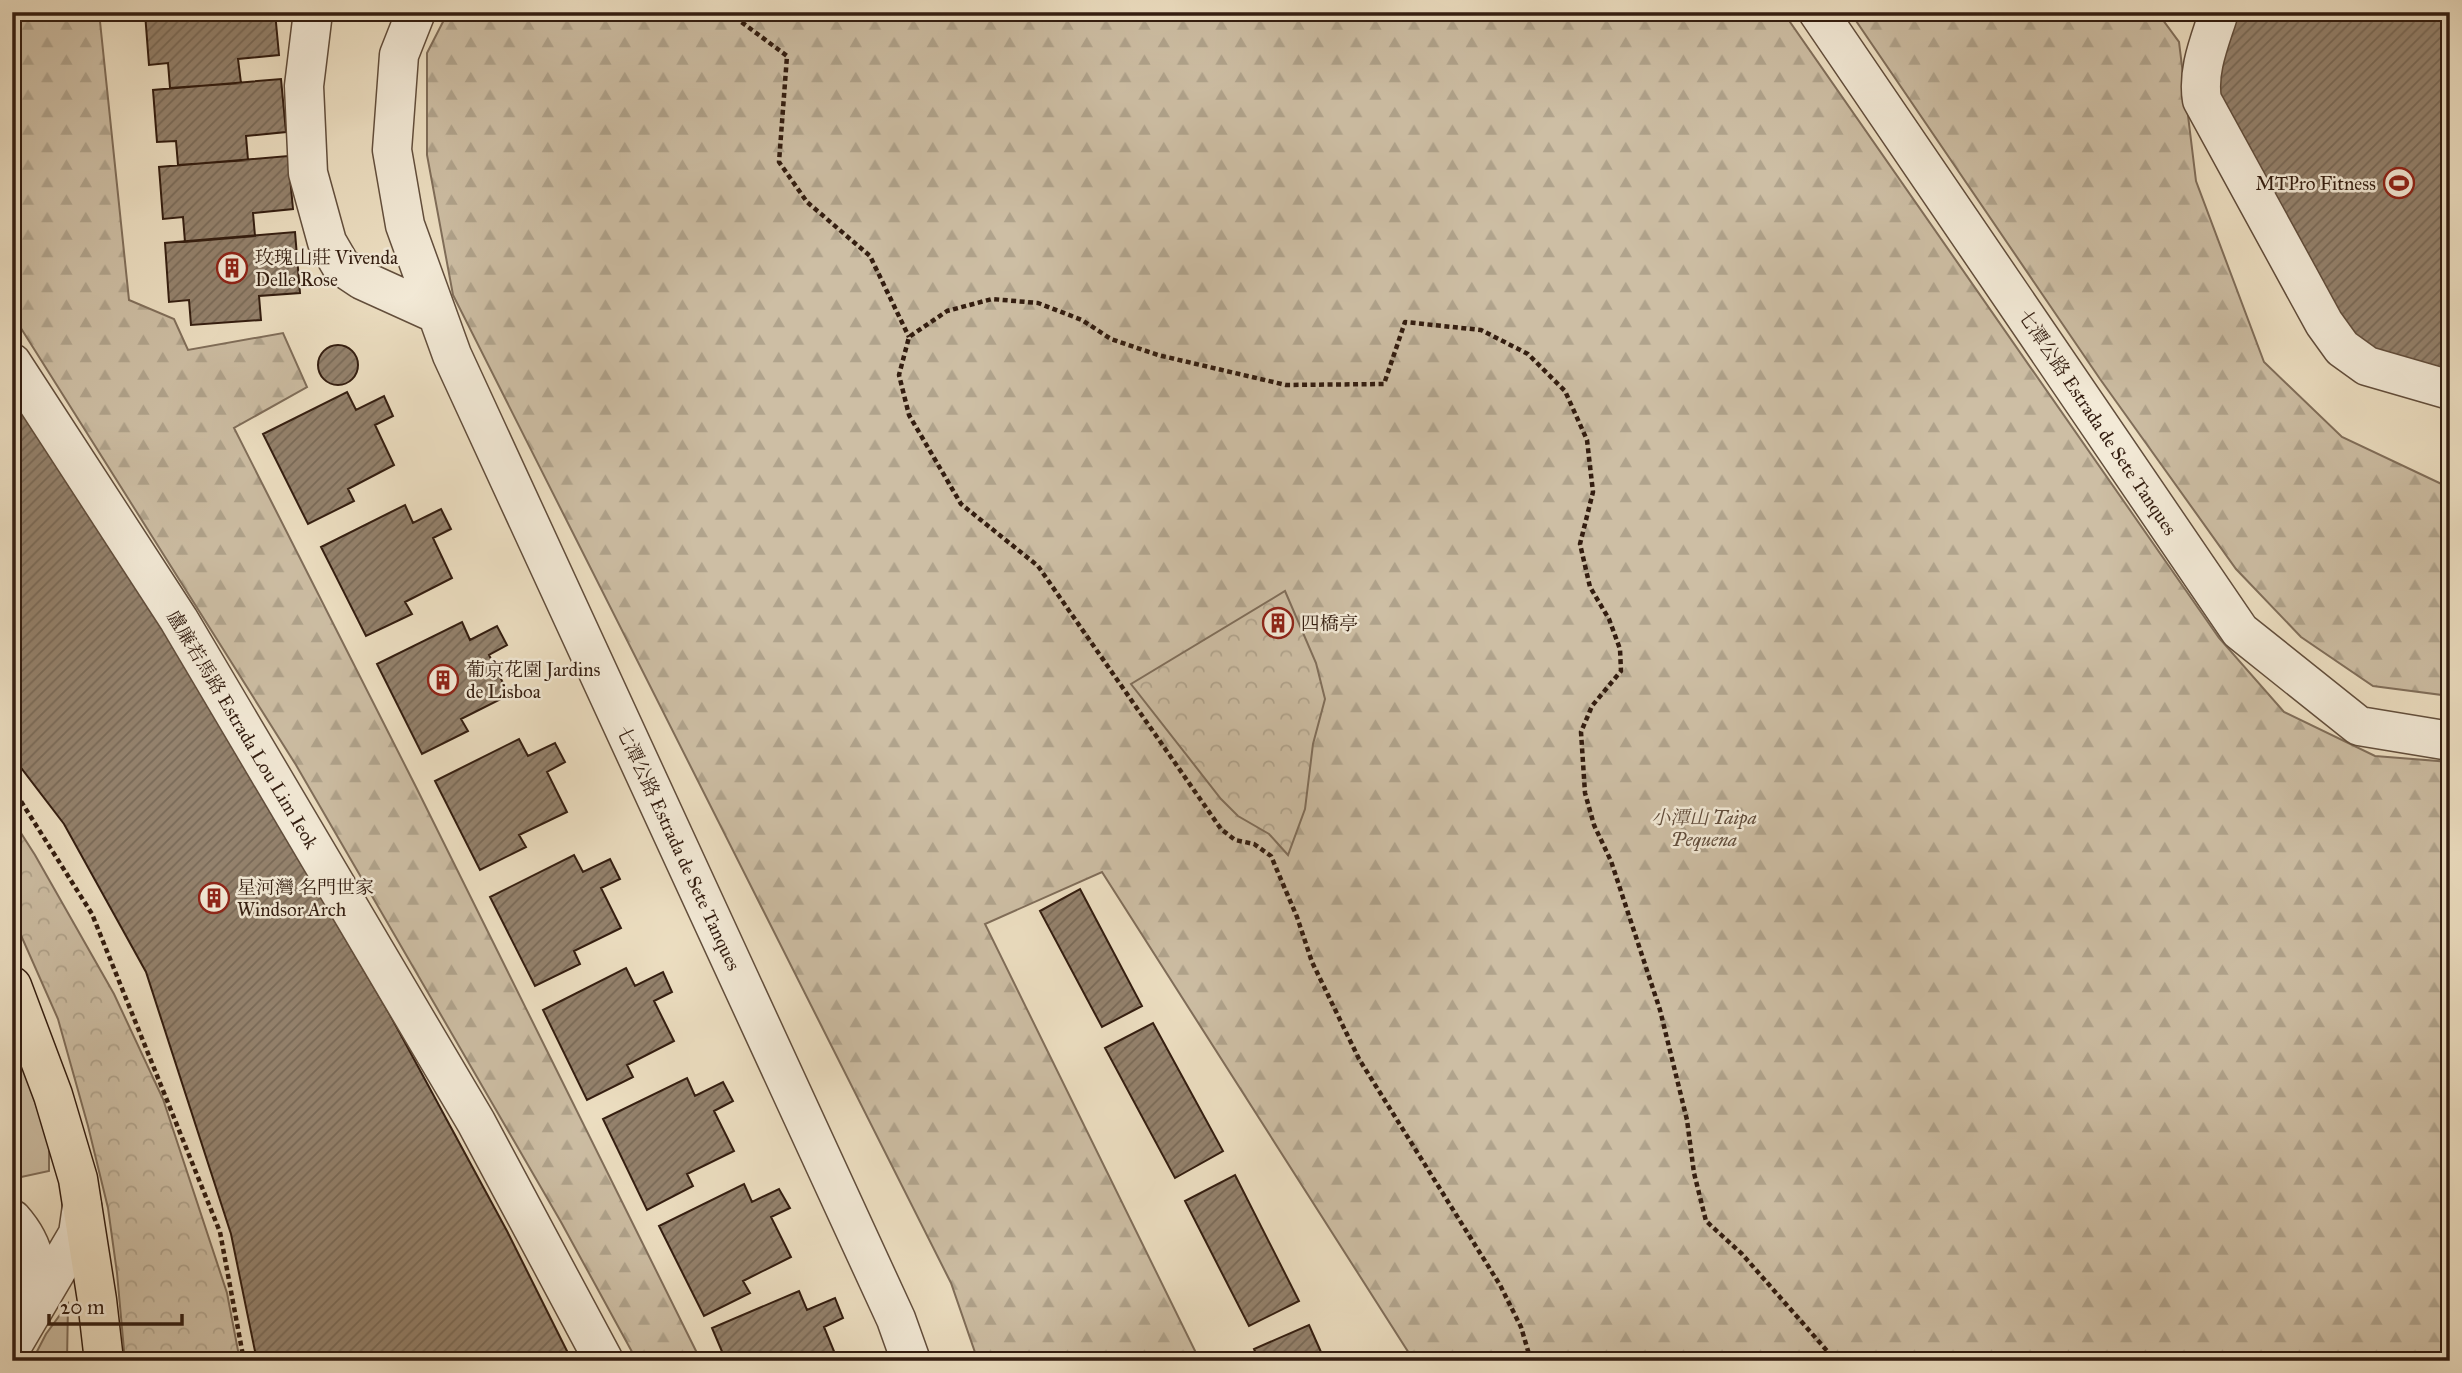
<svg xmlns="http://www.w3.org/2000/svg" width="2462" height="1373" viewBox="0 0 2462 1373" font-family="'IM FELL Great Primer','Noto Serif SC',serif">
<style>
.grass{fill:#cdbea4;stroke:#806e5a;stroke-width:2}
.forest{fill:url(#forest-firs);stroke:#806e5a;stroke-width:2}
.park{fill:url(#park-crowns);stroke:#806e5a;stroke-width:2}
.building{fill:url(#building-hatch);stroke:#331d10;stroke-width:2}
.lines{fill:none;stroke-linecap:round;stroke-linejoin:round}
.minor-casing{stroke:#624e3c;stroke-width:41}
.major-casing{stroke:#331d10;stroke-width:41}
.path{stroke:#331d10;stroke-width:4.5;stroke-dasharray:5 3.5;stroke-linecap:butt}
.minor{stroke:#f3ead7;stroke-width:38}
.major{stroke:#eddfc2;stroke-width:38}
.labels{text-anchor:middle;stroke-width:5;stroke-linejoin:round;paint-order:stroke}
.poi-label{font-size:19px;fill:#331d10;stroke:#f3ead7;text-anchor:start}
.street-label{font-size:19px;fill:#331d10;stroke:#f3ead7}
.park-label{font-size:19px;font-style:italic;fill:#614d3c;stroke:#f3ead7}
</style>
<defs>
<pattern id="forest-firs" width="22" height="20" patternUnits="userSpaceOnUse" patternTransform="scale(1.75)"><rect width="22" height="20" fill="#cdbea4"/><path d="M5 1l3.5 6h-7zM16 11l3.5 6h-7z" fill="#b0a38c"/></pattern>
<pattern id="park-crowns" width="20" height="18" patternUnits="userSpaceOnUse" patternTransform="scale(1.75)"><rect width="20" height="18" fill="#cdbea4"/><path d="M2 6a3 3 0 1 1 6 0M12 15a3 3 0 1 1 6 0" fill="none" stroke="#b0a38c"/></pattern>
<pattern id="building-hatch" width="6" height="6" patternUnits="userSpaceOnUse" patternTransform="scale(1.75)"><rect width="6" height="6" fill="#94826d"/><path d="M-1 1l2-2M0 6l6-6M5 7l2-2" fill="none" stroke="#796a58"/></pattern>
</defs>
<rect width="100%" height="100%" fill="#eddfc2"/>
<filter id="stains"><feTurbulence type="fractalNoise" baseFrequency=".00286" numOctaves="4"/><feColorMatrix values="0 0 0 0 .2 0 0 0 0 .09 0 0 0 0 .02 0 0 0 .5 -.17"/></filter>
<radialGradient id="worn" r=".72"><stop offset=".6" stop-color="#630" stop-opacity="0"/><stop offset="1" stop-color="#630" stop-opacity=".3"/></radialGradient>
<path class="grass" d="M 12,1031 L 49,1145 L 49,1171 L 12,1179 Z
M 68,1304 L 67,1361 L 32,1361 L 46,1334 Z"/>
<path class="forest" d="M 12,12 L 99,12 L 129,300 L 174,319 L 188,350 L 283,333 L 307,387 L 234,428 L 416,787 L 701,1361 L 637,1361 L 561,1222 L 296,765 L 12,314 Z
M 448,12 L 1783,12 L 2219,638 L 2284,712 L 2375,756 L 2450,762 L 2450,1361 L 1414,1361 L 1102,872 L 985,924 L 1200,1361 L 978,1361 L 951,1283 L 453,295 L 427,155 L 427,53 Z
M 1850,12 L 2157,12 L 2179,42 L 2196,181 L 2264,362 L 2342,437 L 2450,488 L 2450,696 L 2373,686 L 2301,637 L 2236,569 L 2100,379 Z"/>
<path class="park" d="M 1285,591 L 1316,663 L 1325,699 L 1313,744 L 1305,809 L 1288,855 L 1269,834 L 1238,816 L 1221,799 L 1131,684 Z
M 12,819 L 35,855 L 114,994 L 163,1099 L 227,1293 L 240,1361 L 125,1361 L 117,1273 L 108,1208 L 88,1126 L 58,1019 L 12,915 Z"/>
<path class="building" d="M 275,12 L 279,55 L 238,59 L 241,83 L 170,88 L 168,63 L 149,65 L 145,13 Z
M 2234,12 L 2450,12 L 2450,377 L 2350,342 L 2211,89 Z
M 281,79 L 286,132 L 246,136 L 248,160 L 178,165 L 176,141 L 157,142 L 153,90 Z
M 288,156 L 293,209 L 253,213 L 255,236 L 185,242 L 183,217 L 163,219 L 159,167 Z
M 295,232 L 300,293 L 259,296 L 261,320 L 191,325 L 189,300 L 169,302 L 165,243 Z
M318 365a20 20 0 1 1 40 0a20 20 0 1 1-40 0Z
M 347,392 L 356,410 L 384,396 L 393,416 L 375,425 L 394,465 L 348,489 L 354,501 L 308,524 L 263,434 Z
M 12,398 L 160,623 L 389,1013 L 507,1231 L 572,1361 L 257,1361 L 231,1234 L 146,972 L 64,824 L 12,756 Z
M 405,505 L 413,523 L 441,509 L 451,529 L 433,538 L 452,578 L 405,602 L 412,614 L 366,636 L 321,547 Z
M 1282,609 L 1292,627 L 1274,637 L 1264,619 Z
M 462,622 L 470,640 L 497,626 L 507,645 L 489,655 L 509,695 L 461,719 L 468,731 L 422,754 L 377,664 Z
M 519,739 L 528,756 L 555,743 L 565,762 L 547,772 L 567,812 L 519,835 L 526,847 L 480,870 L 435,781 Z
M 574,855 L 583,872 L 610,859 L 620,879 L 601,888 L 621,928 L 574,951 L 580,964 L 535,986 L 490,897 Z
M 1080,889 L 1142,1006 L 1102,1027 L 1040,911 Z
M 626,968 L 635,986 L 663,972 L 672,992 L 654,1001 L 674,1041 L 627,1065 L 633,1077 L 587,1100 L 543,1010 Z
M 1153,1023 L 1223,1151 L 1175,1178 L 1105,1048 Z
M 687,1078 L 695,1096 L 723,1082 L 733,1101 L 714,1111 L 734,1151 L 687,1174 L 693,1186 L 647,1210 L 603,1119 Z
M 1235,1175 L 1299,1301 L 1249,1326 L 1185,1201 Z
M 744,1184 L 752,1202 L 779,1189 L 790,1208 L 771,1217 L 791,1257 L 743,1281 L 750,1293 L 704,1316 L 659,1226 Z
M 799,1291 L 807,1310 L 835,1298 L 843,1318 L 824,1327 L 838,1361 L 726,1361 L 712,1328 Z
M 1309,1325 L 1325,1361 L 1259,1361 L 1254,1349 Z"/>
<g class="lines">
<g class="minor-casing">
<path id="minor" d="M 313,12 L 304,86 L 308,173 L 327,242 L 341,266 L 362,280 L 437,314
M 416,12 L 399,55 L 392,150 L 405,225 L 452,355 L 896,1319 L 911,1361
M 1818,12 L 2240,631 L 2359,726 L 2450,741
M 2219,12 C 2210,41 2197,70 2202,100 L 2324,323 L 2342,348 L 2367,366 L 2450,390
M 12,363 L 179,620 L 476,1122 L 604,1361
M 12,1219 C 37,1247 40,1274 32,1309
M 12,1346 L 78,1234 L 82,1206"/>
</g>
<g class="major-casing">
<path id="major" d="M 12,986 L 53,1095 L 78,1179 L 97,1300 L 104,1361"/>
</g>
<path class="path" d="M 728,12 L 787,56 L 779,162 L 807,202 L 870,256 L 909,337
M 12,787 L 92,914 L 220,1232 L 244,1361
M 1531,1361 L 1521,1327 L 1500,1285 L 1359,1059 L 1312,962 L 1297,917 L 1271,856 L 1254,844 L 1235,840 L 1221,829 L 1038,566 L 961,504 L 909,415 L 899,375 L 909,337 L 947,311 L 992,299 L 1038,303 L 1082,320 L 1111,339 L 1158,355 L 1286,385 L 1384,384 L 1405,322 L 1481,330 L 1528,354 L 1565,391 L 1587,440 L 1593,492 L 1580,544 L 1590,587 L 1609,619 L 1620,649 L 1621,671 L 1592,706 L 1581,732 L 1585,793 L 1594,825 L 1611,861 L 1660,1010 L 1687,1120 L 1694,1173 L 1706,1221 L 1742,1254 L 1836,1361"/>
<use href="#minor" class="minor"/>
<use href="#major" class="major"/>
</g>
<defs>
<g id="stadium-ring" transform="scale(1.575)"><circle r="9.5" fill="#f3ead7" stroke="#8f2418" stroke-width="1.5"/><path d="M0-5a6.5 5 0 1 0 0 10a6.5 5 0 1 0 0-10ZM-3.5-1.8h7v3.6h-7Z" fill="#8f2418"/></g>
<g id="building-ring" transform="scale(1.575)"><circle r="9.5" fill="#f3ead7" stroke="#8f2418" stroke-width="1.5"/><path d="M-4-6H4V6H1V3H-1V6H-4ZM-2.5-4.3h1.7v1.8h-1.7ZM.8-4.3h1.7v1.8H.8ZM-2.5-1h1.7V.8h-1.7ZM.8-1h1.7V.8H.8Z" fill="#8f2418"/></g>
</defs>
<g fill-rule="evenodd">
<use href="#stadium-ring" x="2399" y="183"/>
<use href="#building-ring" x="232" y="268"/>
<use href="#building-ring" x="1278" y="623"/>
<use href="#building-ring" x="443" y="680"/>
<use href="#building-ring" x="214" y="898"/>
</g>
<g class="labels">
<g class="poi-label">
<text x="2376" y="190" text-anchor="end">MTPro Fitness</text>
<text x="255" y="264">玫瑰山莊 Vivenda<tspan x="255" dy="22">Delle Rose</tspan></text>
<text x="1301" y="630">四橋亭</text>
<text x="466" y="676">葡京花園 Jardins<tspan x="466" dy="22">de Lisboa</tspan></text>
<text x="237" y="894">星河灣 名門世家<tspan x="237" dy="22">Windsor Arch</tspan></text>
</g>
<g class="street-label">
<text transform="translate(2098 422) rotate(56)" y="7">七潭公路 Estrada de Sete Tanques</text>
<text transform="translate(243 729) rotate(59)" y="7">盧廉若馬路 Estrada Lou Lim Ieok</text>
<text transform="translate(679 848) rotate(65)" y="7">七潭公路 Estrada de Sete Tanques</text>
</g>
<g class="park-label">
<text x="1704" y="824">小潭山 Taipa<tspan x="1704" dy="22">Pequena</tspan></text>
</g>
</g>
<rect width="2462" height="1373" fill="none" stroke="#eddfc2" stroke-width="42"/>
<rect x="14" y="14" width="2434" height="1345" fill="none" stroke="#331d10" stroke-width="3.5"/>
<rect x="21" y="21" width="2420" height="1331" fill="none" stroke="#331d10" stroke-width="2"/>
<path d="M49 1314v10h133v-10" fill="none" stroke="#331d10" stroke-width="3.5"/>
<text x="60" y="1314" font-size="21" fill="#331d10" stroke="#f3ead7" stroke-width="5" paint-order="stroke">20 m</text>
<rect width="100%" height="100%" filter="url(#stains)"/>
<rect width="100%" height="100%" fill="url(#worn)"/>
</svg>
